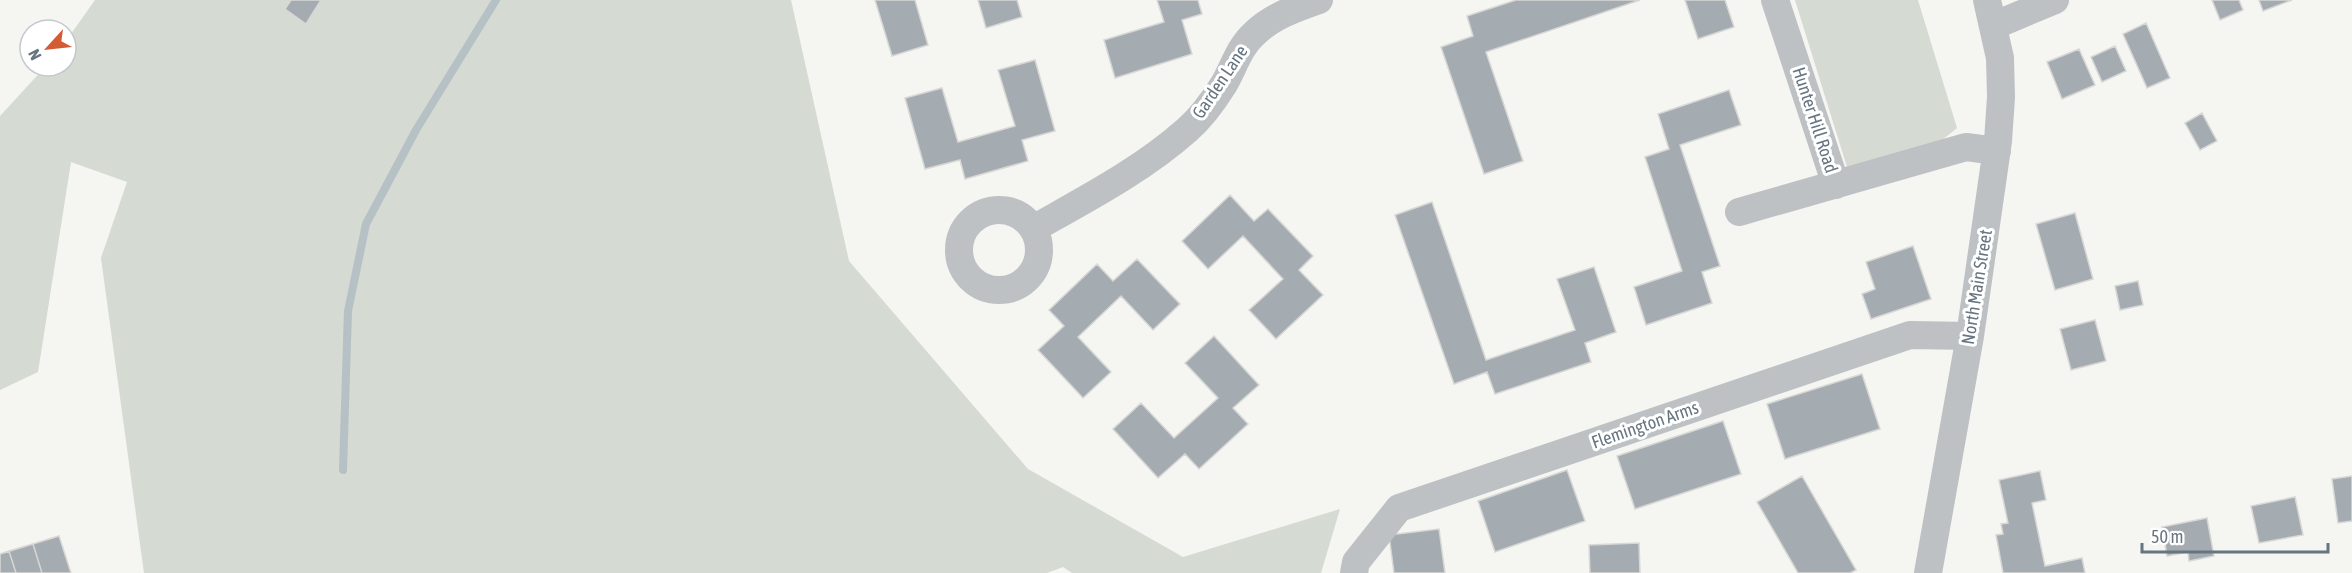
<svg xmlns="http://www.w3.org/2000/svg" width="2352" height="573" viewBox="0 0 2352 573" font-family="'Asap Condensed',sans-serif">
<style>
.green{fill:#d5dad2}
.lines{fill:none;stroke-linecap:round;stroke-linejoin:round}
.stream{stroke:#b6c1c5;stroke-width:8}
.building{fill:#a5acb1;stroke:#d7d7d5;stroke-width:1.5}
.street{stroke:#bdc1c4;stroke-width:28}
.labels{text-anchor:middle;stroke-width:6;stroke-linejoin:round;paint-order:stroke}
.street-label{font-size:18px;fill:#677581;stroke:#fff}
</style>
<rect width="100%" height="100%" fill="#f5f5f2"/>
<path class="green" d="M 95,0 L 791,0 L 849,261 L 1028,469 L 1183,557 L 1340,509 L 1321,573 L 1072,573 L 1063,567 L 1047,573 L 144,573 L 101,258 L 127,182 L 71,162 L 38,372 L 0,390 L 0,116 L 46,66 L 66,66 L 66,41 Z
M 1795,0 L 1918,0 L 1957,128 L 1942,140 L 1847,167 Z"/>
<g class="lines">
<path class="stream" d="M 343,470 L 348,311 L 366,224 L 416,130 L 496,0"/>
</g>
<path class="building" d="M 291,0 L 321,0 L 306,24 L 285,9 Z
M 875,0 L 915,0 L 928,45 L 892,56 Z
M 978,0 L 1017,0 L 1022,17 L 986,28 Z
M 1157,0 L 1198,0 L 1202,14 L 1182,20 L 1192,54 L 1115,78 L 1104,40 L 1164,22 Z
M 1516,0 L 1640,0 L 1486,52 L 1523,161 L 1484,174 L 1441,47 L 1473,36 L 1467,16 Z
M 1685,0 L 1725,0 L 1734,27 L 1698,39 Z
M 2212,0 L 2239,0 L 2243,10 L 2220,20 Z
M 2259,0 L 2292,0 L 2263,11 Z
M 2146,23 L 2170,78 L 2147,88 L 2123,34 Z
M 2115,46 L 2126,71 L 2102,82 L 2091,57 Z
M 2079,49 L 2095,85 L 2062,99 L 2047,62 Z
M 1035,60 L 1055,131 L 1022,140 L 1028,161 L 965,179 L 960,160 L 925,169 L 905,98 L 942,88 L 958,142 L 1015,126 L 998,70 Z
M 1729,90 L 1741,125 L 1680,145 L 1720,266 L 1702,272 L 1712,303 L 1646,325 L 1634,287 L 1682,271 L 1645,157 L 1669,149 L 1658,114 Z
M 2202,113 L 2217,141 L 2200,150 L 2185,123 Z
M 1230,195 L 1254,221 L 1268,209 L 1313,256 L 1299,270 L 1323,295 L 1276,339 L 1249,310 L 1283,279 L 1243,236 L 1208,269 L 1182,241 Z
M 1432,202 L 1486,360 L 1575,330 L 1557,279 L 1594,267 L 1616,332 L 1585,343 L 1591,362 L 1495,394 L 1487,372 L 1454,384 L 1395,215 Z
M 2075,213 L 2093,279 L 2055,290 L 2036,224 Z
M 1913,246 L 1931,299 L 1871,319 L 1862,294 L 1875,289 L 1866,262 Z
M 1137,259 L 1180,304 L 1153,330 L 1121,296 L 1078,337 L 1111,372 L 1083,398 L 1038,350 L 1064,326 L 1049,310 L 1097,264 L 1113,281 Z
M 2138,281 L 2143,305 L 2120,310 L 2115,286 Z
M 2095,320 L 2106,361 L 2071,370 L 2060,329 Z
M 1214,336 L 1259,385 L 1233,408 L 1248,424 L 1199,469 L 1185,454 L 1158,478 L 1113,429 L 1141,403 L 1174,438 L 1218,398 L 1185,363 Z
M 1862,374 L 1880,429 L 1785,459 L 1767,404 Z
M 1723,421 L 1741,474 L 1635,509 L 1617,456 Z
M 1567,470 L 1585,521 L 1495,552 L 1478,501 Z
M 2040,471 L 2046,500 L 2032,503 L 2045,566 L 2082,558 L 2085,573 L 2003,573 L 1996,535 L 2003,534 L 2001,524 L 2008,523 L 1999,480 Z
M 1802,476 L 1856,570 L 1850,573 L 1798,573 L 1757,502 Z
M 2352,476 L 2352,521 L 2338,523 L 2332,479 Z
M 2295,497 L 2303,535 L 2259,543 L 2251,506 Z
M 2207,518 L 2214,556 L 2189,561 L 2188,552 L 2167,556 L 2162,527 Z
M 1439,529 L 1445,573 L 1394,573 L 1389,535 Z
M 59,536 L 71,573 L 0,573 L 0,554 Z
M 59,536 L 71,573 L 42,573 L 33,544 Z
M 1639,543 L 1640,573 L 1590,573 L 1589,545 Z
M 33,544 L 42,573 L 16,573 L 9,551 Z
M 9,551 L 16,573 L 0,573 L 0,554 Z"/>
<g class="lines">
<path class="street" d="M 1775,0 L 1836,185
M 1993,26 L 2055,0
M959 250a40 40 0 1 1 80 0a40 40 0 1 1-80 0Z
M 1739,212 L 1966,147 L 1997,151
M 1033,229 C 1086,199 1142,170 1187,130 C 1202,117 1214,100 1224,84 C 1234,67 1239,47 1255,33 C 1273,16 1296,8 1319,0
M 1354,573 L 1356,562 L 1399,508 L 1910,335 L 1970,336
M 1928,573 L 1970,336 L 1998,141 L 2001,97 L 2000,58 L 1987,0"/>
</g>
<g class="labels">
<g class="street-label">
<text transform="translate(1220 82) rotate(-56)" y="6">Garden Lane</text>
<text transform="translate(1815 120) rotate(72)" y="6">Hunter Hill Road</text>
<text transform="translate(1977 287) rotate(-81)" y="6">North Main Street</text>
<text transform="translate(1645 425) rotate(-19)" y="6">Flemington Arms</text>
</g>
</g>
<g transform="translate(48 48) rotate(243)"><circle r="28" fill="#ffffff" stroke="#c2c8cd" stroke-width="1.5"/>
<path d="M0-4.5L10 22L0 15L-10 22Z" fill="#d35c35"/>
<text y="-9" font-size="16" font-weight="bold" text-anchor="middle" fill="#677581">N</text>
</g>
<path d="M2142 543v9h186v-9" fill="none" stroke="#677581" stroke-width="3"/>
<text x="2151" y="543" font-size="18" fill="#677581" stroke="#ffffff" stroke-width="4.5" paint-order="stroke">50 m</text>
</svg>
